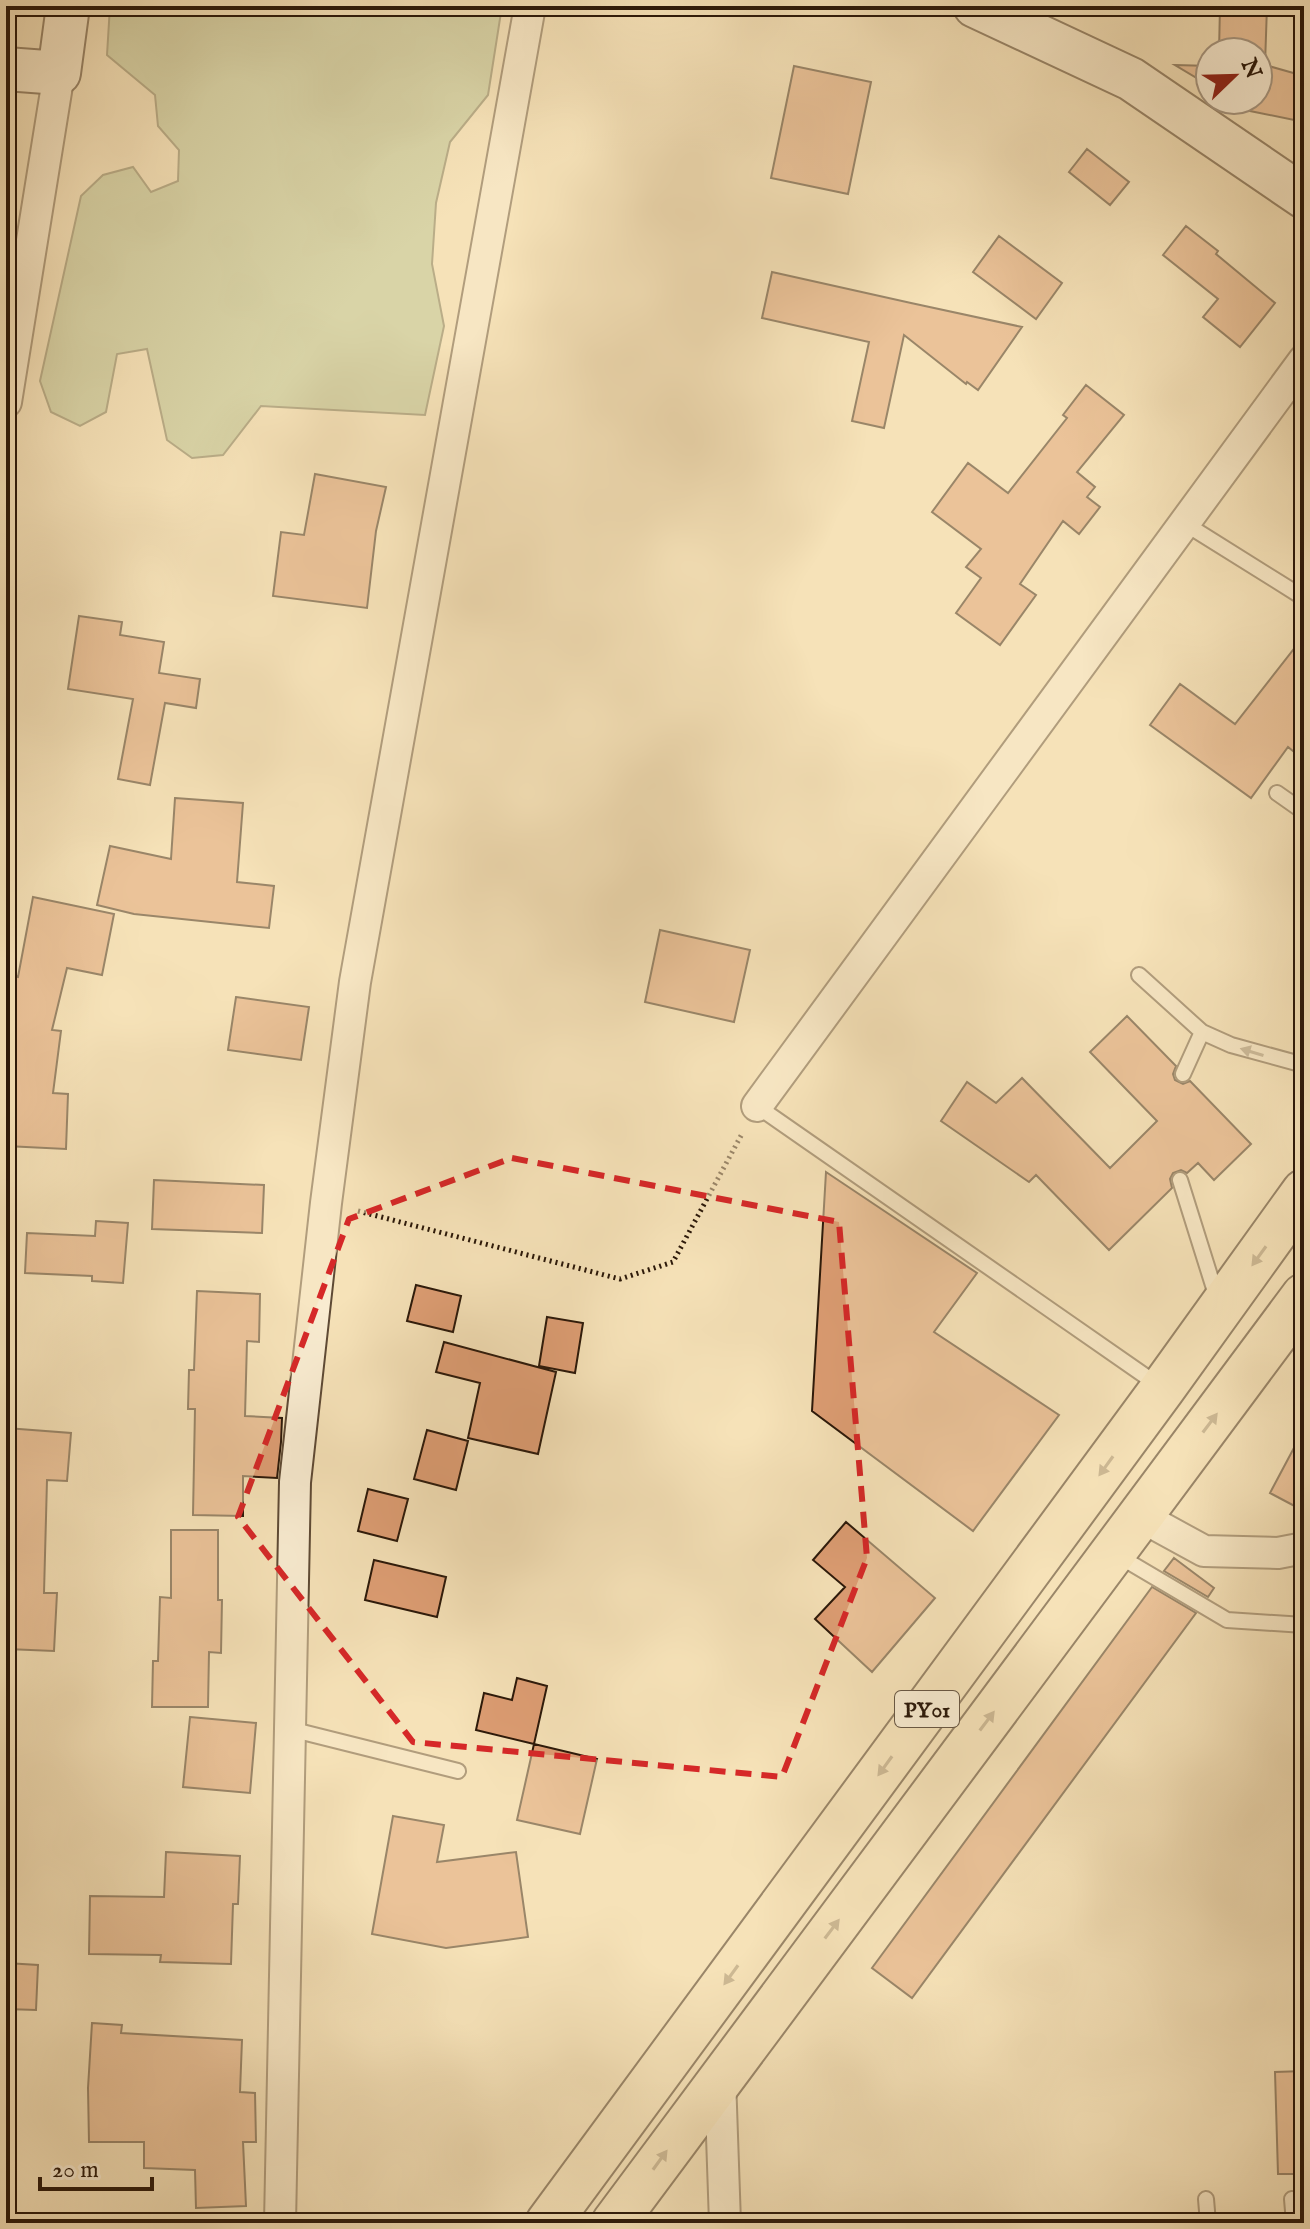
<svg xmlns="http://www.w3.org/2000/svg" width="1310" height="2229" viewBox="0 0 1310 2229" font-family="'IM FELL English',serif">
<style>
.green{fill:#b7c493;stroke:#716e4e;stroke-width:2}
.building{fill:#de9e74;stroke:#2b1809;stroke-width:2}
.lines{fill:none;stroke-linecap:round;stroke-linejoin:round}
.lane-casing{stroke:#5e4a35;stroke-width:18}
.street-casing{stroke:#5e4a35;stroke-width:34}
.secondary-casing{stroke:#2b1809;stroke-width:46}
.highway-casing{stroke:#2b1809;stroke-width:48}
.path{stroke:#2b1809;stroke-width:5;stroke-dasharray:2 4;stroke-linecap:butt}
.lane{stroke:#f9ecd1;stroke-width:14}
.street{stroke:#f9ecd1;stroke-width:30}
.secondary{stroke:#f9ecd1;stroke-width:42}
.highway{stroke:#f6e2b8;stroke-width:44}
.oneway{fill:#9c8d77}
.oneway2{fill:#9b8769}
.marked{fill:none;stroke:#d62828;stroke-width:6;stroke-dasharray:16 10;stroke-linejoin:round}
.labels{text-anchor:middle;stroke-width:6;stroke-linejoin:round;paint-order:stroke}
.shield{fill:#f9ecd1;stroke:#695845;stroke-width:2}
.shield-label{font-size:22px;font-weight:bold;fill:#2b1809}
</style>
<rect width="100%" height="100%" fill="#f6e2b8"/>
<filter id="stains"><feTurbulence type="fractalNoise" baseFrequency=".0025" numOctaves="4"/><feColorMatrix values="0 0 0 0 .2 0 0 0 0 .09 0 0 0 0 .02 0 0 0 .5 -.17"/></filter>
<radialGradient id="worn" r=".72"><stop offset=".6" stop-color="#630" stop-opacity="0"/><stop offset="1" stop-color="#630" stop-opacity=".3"/></radialGradient>
<path class="green" d="M 110,6 L 502,6 L 488,95 L 450,142 L 436,203 L 432,264 L 444,326 L 425,415 L 261,406 L 223,455 L 192,458 L 167,440 L 147,349 L 117,354 L 106,412 L 80,426 L 51,412 L 40,381 L 81,196 L 103,175 L 133,167 L 151,192 L 178,181 L 179,150 L 158,126 L 155,95 L 107,55 Z"/>
<path class="building" d="M 1220,6 L 1267,6 L 1265,65 L 1304,76 L 1304,122 L 1250,111 L 1232,100 L 1258,100 L 1258,52 L 1219,52 Z
M 1175,65 L 1210,66 L 1210,86 Z
M 794,66 L 871,82 L 848,194 L 771,178 Z
M 1087,149 L 1129,182 L 1110,205 L 1069,172 Z
M 1186,226 L 1218,251 L 1216,254 L 1275,303 L 1240,347 L 1203,317 L 1218,299 L 1163,255 Z
M 999,236 L 1062,283 L 1036,319 L 973,272 Z
M 772,272 L 911,303 L 1022,327 L 978,390 L 967,382 L 966,384 L 904,335 L 884,428 L 852,421 L 869,342 L 762,318 Z
M 1086,385 L 1124,415 L 1077,472 L 1095,487 L 1087,497 L 1100,507 L 1079,534 L 1063,521 L 1020,584 L 1036,595 L 1000,645 L 956,613 L 981,578 L 966,567 L 981,549 L 932,512 L 968,463 L 1008,493 L 1067,418 L 1063,415 Z
M 315,474 L 386,487 L 376,531 L 367,608 L 273,596 L 281,532 L 304,535 Z
M 79,616 L 122,622 L 120,635 L 164,642 L 159,673 L 200,679 L 196,708 L 165,703 L 150,785 L 118,779 L 133,699 L 68,689 Z
M 1304,636 L 1304,760 L 1288,747 L 1251,798 L 1150,725 L 1180,684 L 1235,724 Z
M 175,798 L 243,803 L 237,882 L 274,886 L 269,928 L 134,914 L 97,905 L 110,846 L 171,859 Z
M 33,897 L 114,914 L 102,975 L 67,968 L 52,1030 L 61,1031 L 53,1093 L 68,1094 L 66,1149 L 6,1146 L 6,974 L 18,977 Z
M 660,930 L 750,950 L 734,1022 L 645,1002 Z
M 236,997 L 309,1007 L 301,1060 L 228,1050 Z
M 1127,1016 L 1176,1066 L 1173,1074 L 1175,1080 L 1183,1084 L 1190,1081 L 1251,1144 L 1214,1180 L 1198,1163 L 1187,1173 L 1181,1170 L 1173,1173 L 1170,1179 L 1172,1188 L 1109,1250 L 1036,1175 L 1029,1182 L 941,1121 L 967,1082 L 996,1103 L 1022,1078 L 1110,1168 L 1157,1121 L 1090,1052 Z
M 826,1172 L 977,1273 L 934,1332 L 1059,1415 L 973,1531 L 812,1411 Z
M 154,1180 L 264,1185 L 262,1233 L 152,1229 Z
M 96,1221 L 128,1223 L 123,1283 L 92,1281 L 92,1276 L 25,1273 L 27,1233 L 95,1236 Z
M 416,1285 L 461,1296 L 453,1332 L 407,1321 Z
M 197,1291 L 260,1294 L 259,1342 L 247,1341 L 245,1416 L 282,1418 L 281,1442 L 277,1478 L 243,1476 L 243,1516 L 193,1515 L 195,1409 L 188,1409 L 189,1370 L 194,1370 Z
M 547,1317 L 583,1323 L 575,1373 L 539,1366 Z
M 444,1342 L 556,1372 L 538,1454 L 468,1438 L 480,1383 L 436,1372 Z
M 6,1428 L 71,1433 L 67,1481 L 47,1480 L 44,1593 L 57,1593 L 54,1651 L 7,1649 Z
M 1304,1429 L 1304,1511 L 1270,1493 Z
M 427,1430 L 468,1441 L 456,1490 L 414,1479 Z
M 368,1489 L 408,1499 L 397,1541 L 358,1531 Z
M 846,1522 L 935,1598 L 872,1672 L 815,1619 L 845,1587 L 813,1560 Z
M 171,1530 L 218,1530 L 218,1600 L 222,1600 L 221,1653 L 209,1652 L 208,1707 L 152,1707 L 153,1661 L 158,1661 L 160,1597 L 171,1598 Z
M 1174,1558 L 1214,1588 L 1208,1597 L 1164,1571 Z
M 374,1560 L 446,1577 L 437,1617 L 365,1600 Z
M 1152,1587 L 1196,1613 L 912,1998 L 872,1968 Z
M 517,1678 L 547,1686 L 534,1744 L 597,1759 L 580,1834 L 517,1820 L 534,1744 L 476,1730 L 484,1693 L 512,1700 Z
M 190,1717 L 256,1723 L 250,1793 L 183,1787 Z
M 393,1816 L 444,1825 L 437,1862 L 516,1852 L 528,1937 L 446,1948 L 372,1934 Z
M 166,1852 L 240,1856 L 238,1904 L 233,1904 L 231,1964 L 160,1962 L 161,1955 L 89,1954 L 90,1896 L 164,1897 Z
M 6,1963 L 38,1965 L 36,2010 L 6,2009 Z
M 92,2023 L 122,2025 L 121,2033 L 242,2040 L 240,2092 L 255,2093 L 256,2142 L 243,2142 L 246,2206 L 196,2208 L 195,2170 L 144,2168 L 144,2142 L 89,2142 L 88,2088 Z
M 1304,2071 L 1304,2174 L 1278,2174 L 1275,2072 Z"/>
<g class="lines">
<g class="lane-casing">
<path id="lane" d="M 1184,523 L 1304,598
M 1277,793 L 1304,812
M 1139,975 L 1202,1032 L 1231,1045 L 1304,1065
M 1183,1074 L 1202,1032
M 757,1106 L 1161,1387
M 1180,1180 L 1217,1298
M 1117,1555 L 1227,1620 L 1304,1625
M 290,1729 L 458,1771
M 1206,2199 L 1208,2223
M 1292,2199 L 1294,2223"/>
</g>
<g class="street-casing">
<path id="street" d="M 6,402 L 59,73
M 757,1106 L 1304,360
M 1140,1516 L 1204,1551 L 1278,1553 L 1304,1548
M 720,2078 L 725,2223
M 280,2223 L 295,1482 L 326,1203 L 355,982 L 530,6"/>
</g>
<g class="secondary-casing">
<path id="secondary" d="M 975,6 L 1131,79 L 1304,197
M 6,69 L 59,73 L 68,6"/>
</g>
<g class="highway-casing">
<path id="highway" d="M 548,2223 L 1163,1388 L 1304,1192
M 614,2223 L 1304,1296"/>
</g>
<path class="path" d="M 358,1211 L 620,1279 L 673,1262 L 743,1132"/>
<use href="#lane" class="lane"/>
<use href="#street" class="street"/>
<use href="#secondary" class="secondary"/>
<use href="#highway" class="highway"/>
</g>
<defs><path id="oneway-solid" d="M-6-.8H1V-3.2L6.5 0L1 3.2V.8H-6Z" transform="scale(2)"/></defs>
<use class="oneway" href="#oneway-solid" transform="translate(1252 1052) rotate(-163)"/>
<g class="oneway2">
<use href="#oneway-solid" transform="translate(1259 1256) rotate(126)"/>
<use href="#oneway-solid" transform="translate(1210 1423) rotate(-53)"/>
<use href="#oneway-solid" transform="translate(1106 1466) rotate(126)"/>
<use href="#oneway-solid" transform="translate(987 1721) rotate(-53)"/>
<use href="#oneway-solid" transform="translate(885 1766) rotate(126)"/>
<use href="#oneway-solid" transform="translate(832 1929) rotate(-53)"/>
<use href="#oneway-solid" transform="translate(731 1975) rotate(126)"/>
<use href="#oneway-solid" transform="translate(660 2160) rotate(-54)"/>
</g>
<path d="M0 0H1310V2229H0ZM 512,1158 L 839,1222 L 867,1558 L 782,1777 L 413,1742 L 238,1517 L 349,1219 Z" fill="#f6e2b8" fill-opacity=".55" fill-rule="evenodd"/>
<path class="marked" d="M 512,1158 L 839,1222 L 867,1558 L 782,1777 L 413,1742 L 238,1517 L 349,1219 Z"/>
<g class="labels">
<rect class="shield" x="895" y="1691" width="64" height="36" rx="6"/>
<g class="shield-label">
<text x="927" y="1717">PY01</text>
</g>
</g>
<rect width="1310" height="2229" fill="none" stroke="#f6e2b8" stroke-width="32"/>
<rect x="8" y="8" width="1294" height="2213" fill="none" stroke="#2b1809" stroke-width="4"/>
<rect x="16" y="16" width="1278" height="2197" fill="none" stroke="#2b1809" stroke-width="2"/>
<g transform="translate(1234 76) rotate(67)"><circle r="38" fill="#f9ecd1" stroke="#a79781" stroke-width="2"/>
<path d="M0-6L14 30L0 20L-14 30Z" fill="#8f2418"/>
<text y="-12" font-size="22" font-weight="bold" text-anchor="middle" fill="#2b1809">N</text>
</g>
<path d="M40 2177v12h112v-12" fill="none" stroke="#2b1809" stroke-width="4"/>
<text x="52" y="2177" font-size="24" fill="#2b1809" stroke="#f9ecd1" stroke-width="6" paint-order="stroke">20 m</text>
<rect width="100%" height="100%" filter="url(#stains)"/>
<rect width="100%" height="100%" fill="url(#worn)"/>
</svg>
